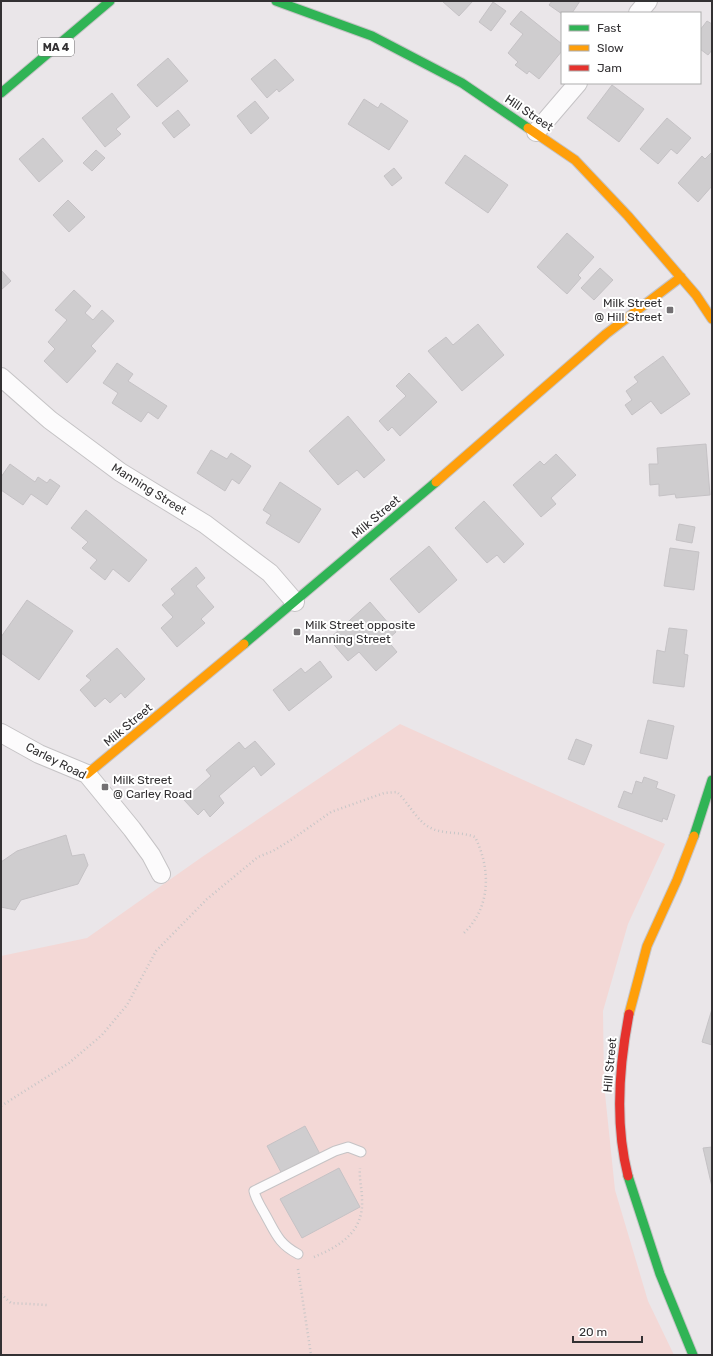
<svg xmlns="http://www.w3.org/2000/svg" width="713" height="1356" viewBox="0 0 713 1356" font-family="Rubik,sans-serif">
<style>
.green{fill:#f3d8d6}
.building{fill:#cfcdcf;stroke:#c5c2c5}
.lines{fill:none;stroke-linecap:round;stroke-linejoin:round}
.lane-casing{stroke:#c5c3c5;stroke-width:11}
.street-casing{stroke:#c5c3c5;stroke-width:20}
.fast-casing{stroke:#c5c3c5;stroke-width:11}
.slow-casing{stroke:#c5c3c5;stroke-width:11}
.jam-casing{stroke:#c5c3c5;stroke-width:11}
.path{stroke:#c7c6c7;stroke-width:2.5;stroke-dasharray:1 3;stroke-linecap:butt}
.lane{stroke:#fcfbfc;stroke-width:9}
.street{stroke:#fcfbfc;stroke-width:18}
.fast{stroke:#30b455;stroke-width:9}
.slow{stroke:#ff9f0a;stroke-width:9}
.jam{stroke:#e5322d;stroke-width:9}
.poi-dot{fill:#737073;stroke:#fff;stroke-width:1.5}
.labels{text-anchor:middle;stroke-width:4;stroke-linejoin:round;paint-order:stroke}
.shield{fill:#fff;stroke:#706f70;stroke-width:1}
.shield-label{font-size:11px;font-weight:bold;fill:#333133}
.street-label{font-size:12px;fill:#333133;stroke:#fff}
.poi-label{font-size:12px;fill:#333133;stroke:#fff;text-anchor:start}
</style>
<rect width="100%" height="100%" fill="#eae6e9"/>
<path class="green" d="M 400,724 L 665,844 L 628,924 L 603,1011 L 604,1084 L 615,1190 L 648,1301 L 674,1355 L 1,1355 L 1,956 L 87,938 L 202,857 Z"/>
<path class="building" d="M 442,1 L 473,1 L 459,16 Z
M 552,1 L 580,1 L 572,13 L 562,14 L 549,5 Z
M 493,2 L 506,11 L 491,31 L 479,22 Z
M 521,11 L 562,44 L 562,51 L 539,79 L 529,71 L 527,74 L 515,65 L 518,62 L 508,53 L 523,34 L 510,24 Z
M 707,21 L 712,24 L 712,50 L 708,55 L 700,49 L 700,30 Z
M 168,58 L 188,81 L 157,107 L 137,85 Z
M 275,59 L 294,80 L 279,92 L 277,89 L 267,98 L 251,79 Z
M 612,85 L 644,109 L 619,142 L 587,118 Z
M 112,93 L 130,117 L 116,129 L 121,134 L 105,147 L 82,118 Z
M 364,99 L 378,108 L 381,103 L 408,121 L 389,150 L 348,124 Z
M 255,101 L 269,118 L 251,134 L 237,116 Z
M 178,110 L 190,125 L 174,138 L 162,123 Z
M 667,118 L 691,138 L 677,154 L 671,149 L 658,164 L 640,149 Z
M 43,138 L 63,161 L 39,182 L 19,159 Z
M 96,150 L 105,158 L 92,171 L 83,163 Z
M 712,152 L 712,186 L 698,202 L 678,183 L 702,156 L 705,159 Z
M 465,155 L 508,185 L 488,213 L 445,183 Z
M 394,168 L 402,178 L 392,186 L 384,176 Z
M 68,200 L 85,217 L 69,232 L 53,215 Z
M 567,233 L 594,257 L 578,275 L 581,278 L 567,294 L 537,267 Z
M 600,268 L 613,280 L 594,300 L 581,288 Z
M 1,270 L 11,281 L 1,290 Z
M 74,290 L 91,306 L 85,313 L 93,320 L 102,310 L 114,321 L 91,346 L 96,351 L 67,383 L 44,361 L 55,349 L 48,342 L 67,320 L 55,310 Z
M 478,324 L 504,355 L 462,391 L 428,351 L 446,337 L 453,345 Z
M 663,356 L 690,394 L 661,414 L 651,401 L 632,415 L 625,405 L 632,400 L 626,391 L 638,382 L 634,377 Z
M 117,363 L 133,374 L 128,381 L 167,406 L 158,419 L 148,412 L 141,422 L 112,403 L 118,393 L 103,383 Z
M 409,373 L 437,402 L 400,436 L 392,427 L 388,431 L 379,421 L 406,396 L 396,386 Z
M 348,416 L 385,460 L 364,478 L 357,470 L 338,485 L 309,451 Z
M 706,444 L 710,495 L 676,498 L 675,494 L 659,496 L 659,484 L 650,485 L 649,464 L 658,464 L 657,448 Z
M 211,450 L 227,459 L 231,453 L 251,466 L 239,484 L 232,479 L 225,491 L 197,473 Z
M 556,454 L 576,475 L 551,498 L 556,504 L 541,517 L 513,485 L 540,461 L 544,465 Z
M 10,464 L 35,482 L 38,477 L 47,483 L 50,479 L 60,486 L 47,505 L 31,494 L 23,505 L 1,490 L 1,477 Z
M 280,482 L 321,509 L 299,543 L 266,523 L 271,515 L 263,510 Z
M 484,501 L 524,544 L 504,563 L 497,555 L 487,563 L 455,528 Z
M 86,510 L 147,560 L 129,582 L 113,569 L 105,580 L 90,568 L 97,560 L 82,548 L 88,542 L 71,528 Z
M 679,524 L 695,527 L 692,543 L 676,540 Z
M 429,546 L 457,580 L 419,613 L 390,579 Z
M 670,548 L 699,552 L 694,590 L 664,586 Z
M 196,567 L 205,578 L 196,586 L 214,607 L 201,619 L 205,623 L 177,647 L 161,628 L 173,617 L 162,605 L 175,594 L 171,589 Z
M 27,600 L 73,631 L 39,680 L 1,653 L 1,637 Z
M 370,602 L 396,632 L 387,640 L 397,652 L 376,671 L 359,652 L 348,661 L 329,639 Z
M 669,628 L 687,630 L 684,654 L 688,655 L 684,687 L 653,683 L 657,650 L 665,652 Z
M 117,648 L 145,679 L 125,698 L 121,693 L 110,703 L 105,698 L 95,707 L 80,690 L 91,680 L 86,676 Z
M 320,661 L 332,677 L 289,711 L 273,690 L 301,668 L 305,673 Z
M 648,720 L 674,726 L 667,759 L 640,753 Z
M 576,739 L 592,745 L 584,765 L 568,759 Z
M 255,741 L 275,764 L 261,776 L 254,766 L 219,796 L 224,803 L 210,817 L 204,809 L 198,815 L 184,800 L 211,776 L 206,770 L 239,742 L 245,749 Z
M 644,777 L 658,782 L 656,788 L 675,795 L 667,820 L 663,818 L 662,822 L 618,807 L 624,791 L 632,794 L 636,781 L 642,783 Z
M 66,835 L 72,856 L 84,854 L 88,865 L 78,884 L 21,900 L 15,910 L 1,907 L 1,862 L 17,851 Z
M 712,1009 L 712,1045 L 702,1042 Z
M 305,1126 L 320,1154 L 282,1174 L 267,1146 Z
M 712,1147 L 712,1187 L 703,1148 Z
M 339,1168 L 360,1207 L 302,1238 L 280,1199 Z"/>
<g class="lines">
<g class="lane-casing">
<path id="lane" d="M 298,1254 C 279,1244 276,1234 266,1216 C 261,1207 256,1200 254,1191 L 335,1151 L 348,1147 L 361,1152"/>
</g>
<g class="street-casing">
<path id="street" d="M 638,13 L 648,1
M 536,132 L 578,83
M 1,377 L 50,420 L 120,472 L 205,524 L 270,573 L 295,602
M 1,733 L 39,754 L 87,774 L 132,829 L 151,855 L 161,874"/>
</g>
<g class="fast-casing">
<path id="fast" d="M 276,1 L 372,36 L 462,83 L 528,128
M 1,93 L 110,1
M 244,644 L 436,482
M 694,836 L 712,780
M 628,1176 L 660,1274 L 693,1355"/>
</g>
<g class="slow-casing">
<path id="slow" d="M 528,128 L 575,160 L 628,216 L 696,295 L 712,319
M 436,482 L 606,334 L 681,277
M 87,774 L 244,644
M 629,1014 L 647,946 L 677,880 L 694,836"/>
</g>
<g class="jam-casing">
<path id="jam" d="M 628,1176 C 615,1125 619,1066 629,1014"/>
</g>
<path class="path" d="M 1,1106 L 69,1063 L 102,1035 L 127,1005 L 156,951 L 207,899 L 258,857 L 273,851 L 291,840 L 331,812 L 384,793 L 397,792 C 408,802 417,821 429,827 C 442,835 460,831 475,837 C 491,869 491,907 464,933
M 314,1257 C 340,1246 364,1232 362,1199 C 362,1188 359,1180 360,1168
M 298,1269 L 311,1355
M 1,1294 L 11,1303 L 47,1305"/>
<use href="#lane" class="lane"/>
<use href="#street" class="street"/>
<use href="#fast" class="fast"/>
<use href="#slow" class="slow"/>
<use href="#jam" class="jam"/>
</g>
<g class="poi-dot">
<rect x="666" y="306" width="8" height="8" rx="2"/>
<rect x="293" y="628" width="8" height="8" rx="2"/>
<rect x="101" y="783" width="8" height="8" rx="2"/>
</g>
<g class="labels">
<rect class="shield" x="38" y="38" width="36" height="18" rx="3"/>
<g class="shield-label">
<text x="56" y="51">MA 4</text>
</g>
<g class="street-label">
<text transform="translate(529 113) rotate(34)" y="4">Hill Street</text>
<text transform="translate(149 489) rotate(32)" y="4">Manning Street</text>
<text transform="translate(376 517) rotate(-40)" y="4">Milk Street</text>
<text transform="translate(128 725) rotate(-40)" y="4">Milk Street</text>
<text transform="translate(56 761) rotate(27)" y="4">Carley Road</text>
<text transform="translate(610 1065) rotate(-85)" y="4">Hill Street</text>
</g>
<g class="poi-label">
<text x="662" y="307" text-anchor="end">Milk Street<tspan x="662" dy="14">@ Hill Street</tspan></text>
<text x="305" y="629">Milk Street opposite<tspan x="305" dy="14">Manning Street</tspan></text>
<text x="113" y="784">Milk Street<tspan x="113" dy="14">@ Carley Road</tspan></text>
</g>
</g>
<rect width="713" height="1356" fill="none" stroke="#333133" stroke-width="4"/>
<rect x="561" y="12" width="140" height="72" fill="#ffffff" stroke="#adadad"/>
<rect x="569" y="25" width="20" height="6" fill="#30b455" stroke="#adadad"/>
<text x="597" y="32" font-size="12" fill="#333133">Fast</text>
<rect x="569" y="45" width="20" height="6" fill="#ff9f0a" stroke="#adadad"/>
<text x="597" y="52" font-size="12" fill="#333133">Slow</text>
<rect x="569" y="65" width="20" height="6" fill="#e5322d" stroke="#adadad"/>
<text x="597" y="72" font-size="12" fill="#333133">Jam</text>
<path d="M573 1336v6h69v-6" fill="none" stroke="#333133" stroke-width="2"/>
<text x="579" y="1336" font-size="12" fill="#333133" stroke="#ffffff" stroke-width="3" paint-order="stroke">20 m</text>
</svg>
